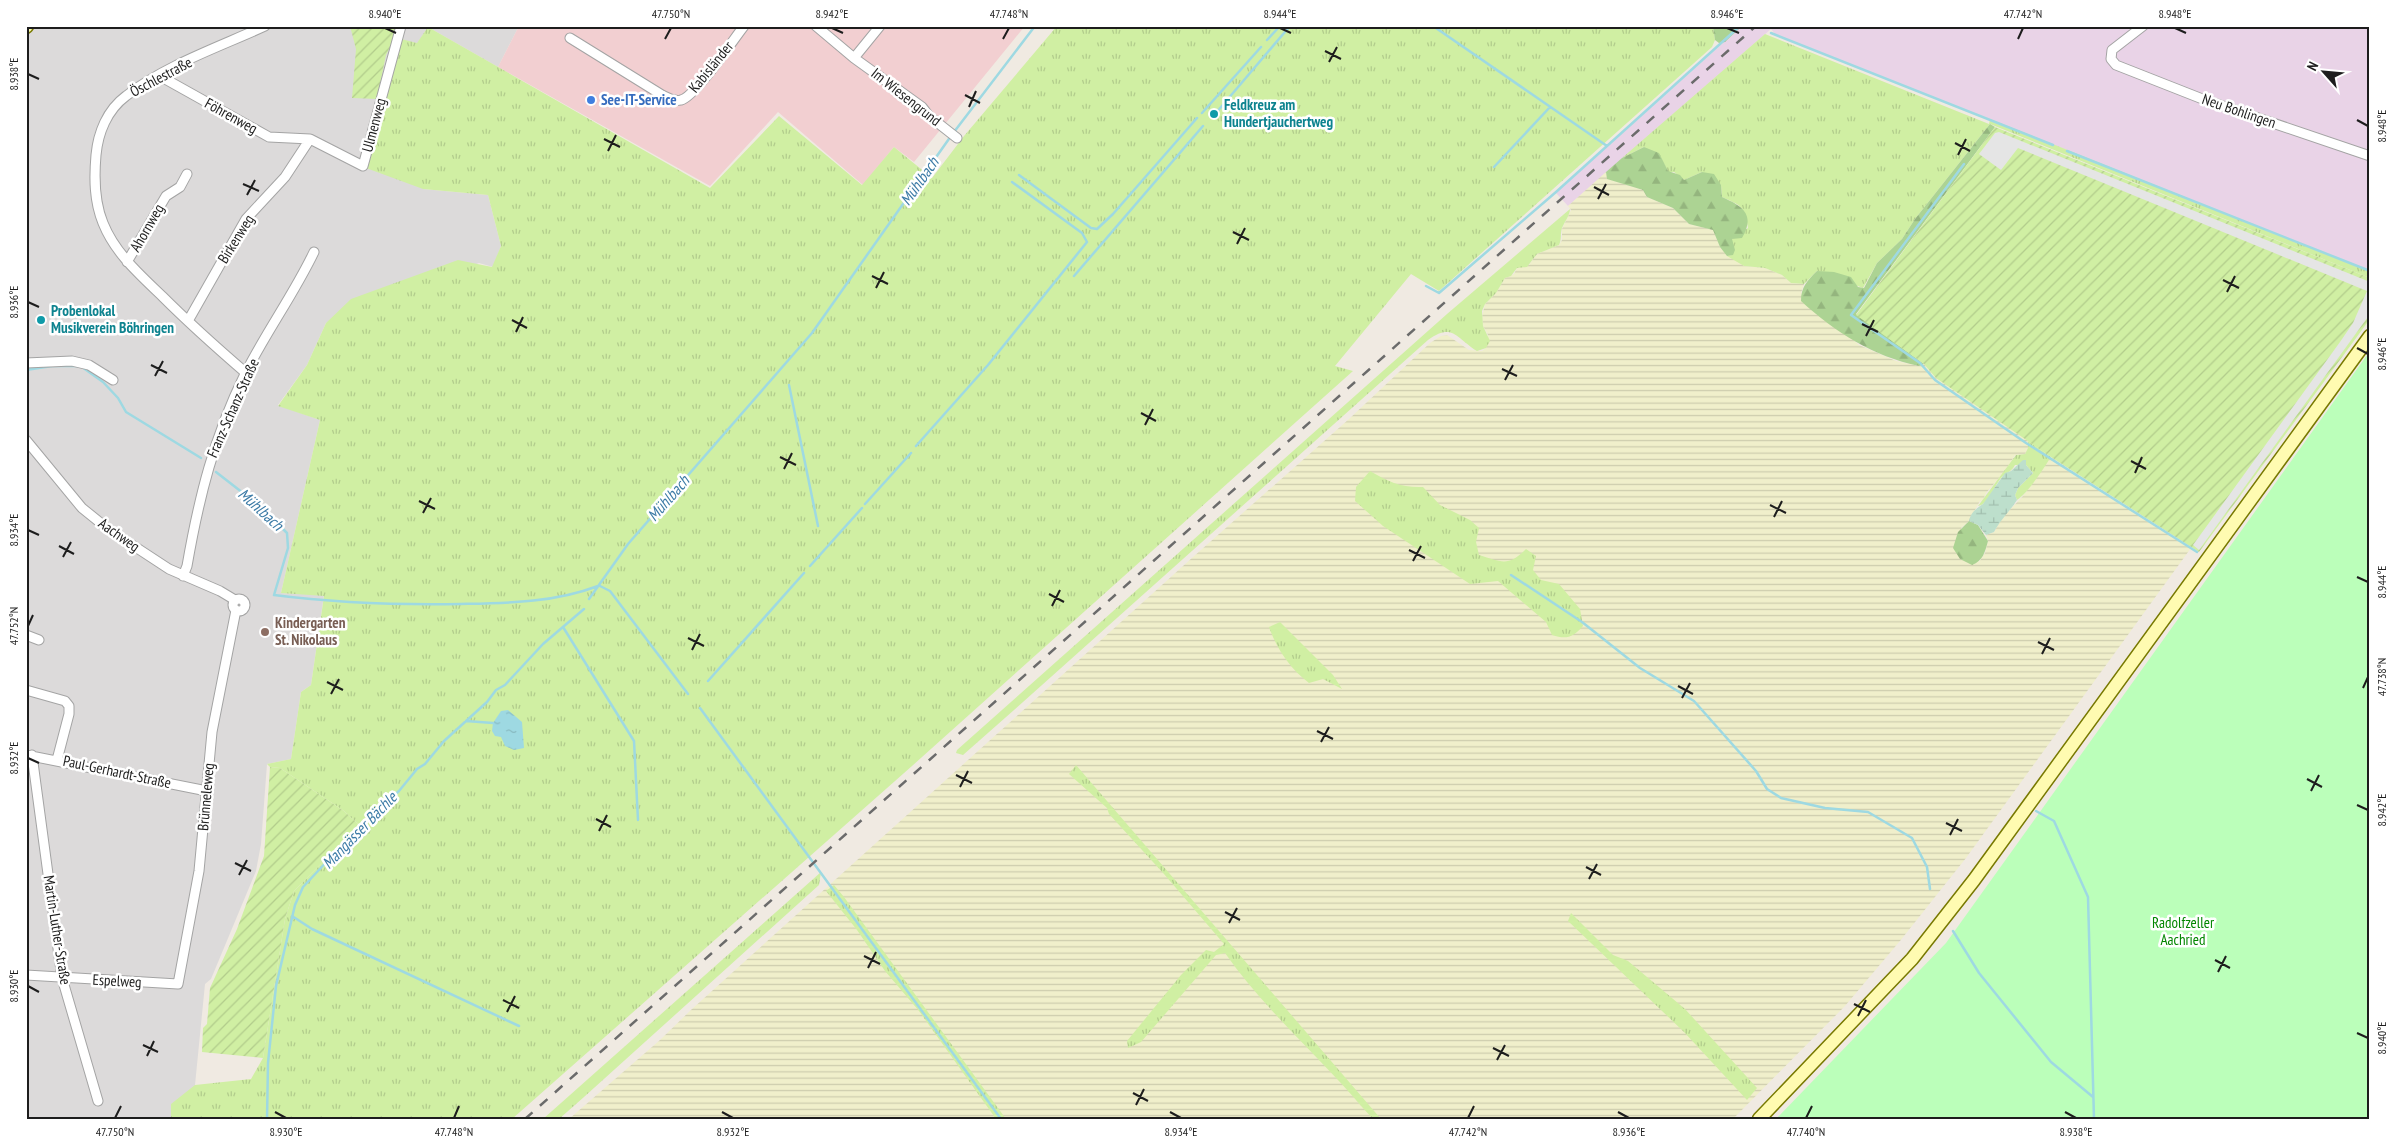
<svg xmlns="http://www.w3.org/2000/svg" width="2396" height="1145" viewBox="0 0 2396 1145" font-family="'PT Sans Narrow',sans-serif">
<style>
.residential{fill:#dcdada}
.commercial{fill:#f2cfd1}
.industrial{fill:#e9d3e7}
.farmland{fill:url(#farmland-rules)}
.grass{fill:url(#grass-tufts)}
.forest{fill:url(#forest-firs)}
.wetland{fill:url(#wetland-marsh)}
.park{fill:#bbffba}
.garden{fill:url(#garden-furrows)}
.parking{fill:#e5e5e5}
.water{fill:url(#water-ripples)}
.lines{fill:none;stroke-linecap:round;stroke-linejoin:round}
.stream{stroke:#9ed9e2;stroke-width:2.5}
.street-casing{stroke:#a4a4a4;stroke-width:11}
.secondary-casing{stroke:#787900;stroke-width:15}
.street{stroke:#fff;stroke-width:9}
.secondary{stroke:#fffbb1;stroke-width:12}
.rail{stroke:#6b6b6b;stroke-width:2.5;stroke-dasharray:10 10;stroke-linecap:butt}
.ticks{fill:none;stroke:#1d1d1d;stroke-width:2}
.shop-dot{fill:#3f7fe0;stroke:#fff;stroke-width:2}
.culture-dot{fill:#0f9aa8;stroke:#fff;stroke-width:2}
.education-dot{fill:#8d6e63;stroke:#fff;stroke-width:2}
.labels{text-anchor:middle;stroke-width:5;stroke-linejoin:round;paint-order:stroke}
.street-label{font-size:15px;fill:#1d1d1d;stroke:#fff}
.shop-label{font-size:15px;font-weight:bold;fill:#366cbe;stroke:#fff;text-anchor:start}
.culture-label{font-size:15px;font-weight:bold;fill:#0d838f;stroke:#fff;text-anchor:start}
.education-label{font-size:15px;font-weight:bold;fill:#785e54;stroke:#fff;text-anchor:start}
.park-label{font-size:15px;fill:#038601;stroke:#fff}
.water-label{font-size:16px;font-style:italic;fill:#3c7ba6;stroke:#fff}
.neatline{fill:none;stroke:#1d1d1d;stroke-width:2}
.ticks-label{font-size:12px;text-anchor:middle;fill:#1d1d1d}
</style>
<defs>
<pattern id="farmland-rules" width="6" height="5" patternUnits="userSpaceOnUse" patternTransform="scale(1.25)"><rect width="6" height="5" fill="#f0efcb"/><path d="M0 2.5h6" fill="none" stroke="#cdccae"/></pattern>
<pattern id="grass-tufts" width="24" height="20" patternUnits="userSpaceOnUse" patternTransform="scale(1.25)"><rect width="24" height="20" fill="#d0efa3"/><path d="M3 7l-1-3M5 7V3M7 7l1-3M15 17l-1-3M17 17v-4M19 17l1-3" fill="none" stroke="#b2cc8c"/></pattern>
<pattern id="forest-firs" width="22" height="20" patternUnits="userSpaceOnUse" patternTransform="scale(1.25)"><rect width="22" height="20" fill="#acd393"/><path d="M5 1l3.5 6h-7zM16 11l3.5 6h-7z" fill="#94b57e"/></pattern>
<pattern id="wetland-marsh" width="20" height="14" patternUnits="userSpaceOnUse" patternTransform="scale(1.25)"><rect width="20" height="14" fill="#bddfcc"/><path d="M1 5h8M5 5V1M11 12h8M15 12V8" fill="none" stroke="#a2bfaf"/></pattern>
<pattern id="garden-furrows" width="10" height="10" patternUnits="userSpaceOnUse" patternTransform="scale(1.25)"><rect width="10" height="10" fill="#d0efa3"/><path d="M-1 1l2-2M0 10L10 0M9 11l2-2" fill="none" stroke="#b2cc8c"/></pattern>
<pattern id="water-ripples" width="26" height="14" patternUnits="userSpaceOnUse" patternTransform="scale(1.25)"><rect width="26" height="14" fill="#9ed9e2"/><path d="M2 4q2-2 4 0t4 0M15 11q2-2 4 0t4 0" fill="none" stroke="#88bac1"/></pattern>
</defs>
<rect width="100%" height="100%" fill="#f0eae2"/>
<path class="residential" d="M 26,26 L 519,26 L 498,67 L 428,27 L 417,44 L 423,189 L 488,195 L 501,246 L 493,267 L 479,263 L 326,323 L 307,365 L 278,405 L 320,420 L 281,593 L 324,595 L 311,685 L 301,692 L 291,759 L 267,764 L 261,844 L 256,871 L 211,979 L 205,984 L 195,1085 L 198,1119 L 26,1119 Z"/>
<path class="commercial" d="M 519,26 L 1025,26 L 914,162 L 894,147 L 863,185 L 778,112 L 710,186 L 498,67 Z"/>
<path class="industrial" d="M 1742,26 L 2370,26 L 2370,271 L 1775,34 L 1771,29 L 1568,206 L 1556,193 Z"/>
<path class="farmland" d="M 1606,172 L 1608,179 L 1643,190 L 1647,197 L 1673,208 L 1689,224 L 1714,230 L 1720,247 L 1744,266 L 1765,268 L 1782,275 L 1791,283 L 1804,284 L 1801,293 L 1859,345 L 1896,361 L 1919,366 L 1924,364 L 1936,378 L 2028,441 L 2028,448 L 2025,454 L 2015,455 L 2006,470 L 1986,493 L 1983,500 L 1980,501 L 1969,521 L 1961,528 L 1979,562 L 1985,553 L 1988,541 L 1986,535 L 1994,532 L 2002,518 L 2023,496 L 2051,457 L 2191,548 L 1966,858 L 1900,941 L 1845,1006 L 1733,1119 L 569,1119 L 660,1040 L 692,1009 L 1193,557 L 1349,419 L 1430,343 L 1441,336 L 1447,335 L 1469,350 L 1482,351 L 1486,348 L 1488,335 L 1483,326 L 1482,317 L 1485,304 L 1496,293 L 1505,278 L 1514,274 L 1517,268 L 1529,265 L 1537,254 L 1559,245 L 1562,240 L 1562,229 L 1571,210 L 1568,206 Z"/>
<path class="grass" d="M 1057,26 L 1713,26 L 1715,40 L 1712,47 L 1439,291 L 1411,274 L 1335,366 L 1353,371 L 912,766 L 512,1119 L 171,1119 L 171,1104 L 195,1085 L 251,1079 L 263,1058 L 285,919 L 294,891 L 359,825 L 344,811 L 280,768 L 270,767 L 267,764 L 291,759 L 301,692 L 311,685 L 324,596 L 281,593 L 320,420 L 278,406 L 307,365 L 326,323 L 351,299 L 458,260 L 492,267 L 501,246 L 488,195 L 423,189 L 366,168 L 401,39 L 417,43 L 428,27 L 710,188 L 779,116 L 862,185 L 894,147 L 932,178 L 964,136 Z
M 1765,34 L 1989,124 L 1990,119 L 2370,271 L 2370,278 L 1990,124 L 1915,219 L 1902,239 L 1877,263 L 1863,288 L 1817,271 L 1804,284 L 1791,283 L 1782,275 L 1765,268 L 1744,266 L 1727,256 L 1732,255 L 1732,239 L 1748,228 C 1745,206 1740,205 1722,197 L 1721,185 L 1702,172 L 1684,180 L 1674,172 L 1668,172 L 1664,164 L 1644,147 L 1622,158 Z
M 1570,209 C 1570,215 1565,221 1562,228 C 1560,234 1562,239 1559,245 L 1537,254 L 1527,267 L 1517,268 L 1511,276 L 1505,278 L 1496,293 L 1485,304 L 1482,311 L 1483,326 L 1490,341 L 1486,348 L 1477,351 C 1456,338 1453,322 1428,340 L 1023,702 L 963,755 L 956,753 L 957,750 L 1447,314 Z
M 2028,441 L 2051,457 C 2043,469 2029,492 2017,500 L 2015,495 L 2018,488 L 2033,473 L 2026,465 L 2015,465 C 2012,471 2008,472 2003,476 C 1995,483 1989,505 1978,506 L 2016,455 L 2025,454 L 2028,448 Z
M 1370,471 C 1388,482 1403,488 1423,487 L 1440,505 L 1470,520 L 1479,528 L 1476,542 L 1479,555 C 1502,562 1508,567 1526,549 L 1536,556 L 1533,570 L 1541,580 L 1559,584 L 1580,609 L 1583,626 C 1573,637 1567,640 1552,635 L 1546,622 L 1498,581 L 1470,584 L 1383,526 L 1355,501 L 1356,487 Z
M 1280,622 L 1333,675 L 1342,689 L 1323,679 L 1309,683 C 1291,670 1276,648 1269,627 Z
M 1076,765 L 1381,1119 L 1373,1119 L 1362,1107 C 1318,1055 1264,1009 1225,953 L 1216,955 L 1141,1042 L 1128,1048 L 1127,1041 L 1181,975 L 1206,950 L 1214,952 L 1224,944 L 1164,874 L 1109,814 L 1107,808 L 1069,774 Z
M 821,872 L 819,885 L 584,1097 L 559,1119 L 543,1119 Z
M 834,885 L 844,897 L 1006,1119 L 996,1119 L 919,1011 L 885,971 L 857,930 L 826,891 Z
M 1571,913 L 1613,955 L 1628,961 L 1685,1009 L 1757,1088 L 1747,1100 L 1684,1032 L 1568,921 Z"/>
<path class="forest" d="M 1713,26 L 1742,26 L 1725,42 L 1719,43 L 1715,40 Z
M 1990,124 L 1995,127 L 1856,314 L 1924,364 L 1919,366 C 1873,356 1836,333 1801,301 C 1801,287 1807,281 1817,271 L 1834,272 L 1851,277 L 1858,287 L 1864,288 L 1877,263 L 1902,239 L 1915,219 Z
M 1644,147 L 1659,153 L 1668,171 L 1680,175 L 1684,180 L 1702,172 L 1714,174 L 1721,185 L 1722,197 C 1742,206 1756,214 1742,238 L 1732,239 L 1735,250 L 1733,255 L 1727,256 L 1720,247 L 1713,230 L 1689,224 L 1673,208 L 1647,197 L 1643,190 L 1607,179 L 1606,172 L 1622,158 Z
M 1969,521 L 1978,525 L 1988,541 C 1985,552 1983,561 1972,565 L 1960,559 L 1953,548 L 1958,532 Z"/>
<path class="wetland" d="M 2023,460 L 2026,460 L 2026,465 L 2033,473 L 2018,488 L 2015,495 L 2017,500 C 2010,511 2001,519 1994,532 L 1986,535 L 1978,525 L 1969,521 C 1971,512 1976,509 1983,504 L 2005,473 L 2011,471 Z"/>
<path class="park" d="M 2370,351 L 2370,1119 L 1776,1119 L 1946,943 Z"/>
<path class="garden" d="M 350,26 L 401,26 L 386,55 L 377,99 L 352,98 L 356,49 Z
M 1995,127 L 2370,278 L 2370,319 L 2199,552 L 2051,457 L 1936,378 L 1924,364 L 1856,315 Z
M 270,767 L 280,768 L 344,811 L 359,825 L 294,891 L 285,919 L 263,1058 L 202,1052 L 203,1028 L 207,1024 L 210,988 L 237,929 L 264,856 Z"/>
<path class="parking" d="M 1999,132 L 2370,282 L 2367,290 L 2370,292 L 2370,314 L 2199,550 L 2193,545 L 2340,342 L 2353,323 L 2367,291 L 2018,148 L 2001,170 L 1979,154 L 1995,133 Z"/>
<path class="water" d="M 508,710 L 522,722 L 524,748 L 514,750 L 505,746 L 501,737 L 495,736 L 492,731 L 493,723 L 501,711 Z"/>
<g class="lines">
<path class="stream" d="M 1433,26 L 1607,146
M 1771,33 L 2053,145
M 1267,40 L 1280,26
M 1202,113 L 1261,47
M 1216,113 L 1290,26
M 954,132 L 1035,26
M 2067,151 L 2370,271
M 1964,164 L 1851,315 L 1920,363 L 1935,380 L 2026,443 L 2197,552
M 1494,167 L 1550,107
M 1019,175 L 1091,228 L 1097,229 L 1113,214 L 1197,118
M 1074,276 L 1203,126
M 1426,286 L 1439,293 L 1556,192 L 1740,26
M 82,367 L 103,382 L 118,398 L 126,412 L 201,458
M 26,370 L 52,366 L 77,366
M 789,385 L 818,526
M 916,446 L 988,365 L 1087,242 L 1082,233 L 1012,182
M 216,472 L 261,507 L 287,533 L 288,548 L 274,595 C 336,603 397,605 460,604 C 507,603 553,603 598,586
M 865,504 L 911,453
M 810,566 L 862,508
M 1511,575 L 1582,622 L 1640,668 L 1694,701 L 1756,771 L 1767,789 L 1781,798 L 1825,808 L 1868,812 L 1912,838 L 1927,867 L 1930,889
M 600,586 L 610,591 L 688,694
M 589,599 L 628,544 L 812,333 L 951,136
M 563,627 L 634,741 L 638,820
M 708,681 L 804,573
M 700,708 L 1001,1119
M 466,721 L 493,723
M 2036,811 L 2054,821 L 2088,897 L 2094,1119
M 292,916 L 312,929 L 519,1026
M 1953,931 L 1979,973 L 2051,1062 L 2093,1097
M 267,1119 L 268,1063 L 276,986 L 295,905 L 303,887 L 360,826 L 399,791 L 417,769 L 425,764 L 444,741 L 487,702 L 496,690 L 505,685 L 543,644 L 584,609"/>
<g class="street-casing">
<path id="street" d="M 816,26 L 854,58 L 922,107 L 929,116 L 957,138
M 2143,26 L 2112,50 L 2111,59 L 2116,65 L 2205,100 L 2370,156
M 570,38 L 662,95 C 668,98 674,102 681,100 C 695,97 733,40 744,26
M 854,58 L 880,26
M 158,75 L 269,137 L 310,139 L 363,166 L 401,26
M 127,262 L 166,196 L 180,187 L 187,174
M 188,321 L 246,219 L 285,177 L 310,139
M 26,363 L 72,361 L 89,365 L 113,380
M 246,373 C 217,348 189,323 162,296 C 139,274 115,253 103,223 C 94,201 94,178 96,155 C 98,133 107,110 126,96 C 166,65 219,47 265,26
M 26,440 L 82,508 L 108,529 L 169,569 L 220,591 L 235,600
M 183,576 L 187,566 C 199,497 214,437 245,374 C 266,332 294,294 314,252
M233 605a6 6 0 1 1 12 0a6 6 0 1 1-12 0Z
M 26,635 L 39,640
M 26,690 L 65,701 L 69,706 L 69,714 L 57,760
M 26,755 L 207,791
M 32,755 L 62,978 L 98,1101
M 26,975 L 178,984 L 199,871 L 212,732 L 236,610"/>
</g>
<g class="secondary-casing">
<path id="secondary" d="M 26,27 L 27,26
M 1759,1119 L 1912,959 L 1974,880 L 2370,336"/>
</g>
<use href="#street" class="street"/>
<use href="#secondary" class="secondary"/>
<path class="rail" d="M 525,1119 L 1756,26"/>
</g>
<path class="ticks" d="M 385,28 L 396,33M 832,28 L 843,33M 1280,28 L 1291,33M 1727,28 L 1739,33M 2175,28 L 2186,33M 665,39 L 671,28M 1003,39 L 1009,28M 2018,39 L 2023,28M 1325,51 L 1341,59M 1329,62 L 1337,47M 28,74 L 39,79M 965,95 L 980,103M 969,107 L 976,91M 2357,120 L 2368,126M 604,139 L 620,147M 1955,143 L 1970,151M 608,151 L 616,135M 1958,155 L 1966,139M 243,184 L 259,191M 1594,187 L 1609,195M 247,195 L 255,180M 1598,199 L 1606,184M 1233,232 L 1249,240M 1237,244 L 1245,228M 872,276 L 888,284M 2223,280 L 2239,288M 876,288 L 884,272M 2227,292 L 2235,276M 28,302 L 39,307M 512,320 L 527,328M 1862,324 L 1878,332M 516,332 L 523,317M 1866,336 L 1874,320M 2357,348 L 2368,354M 151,365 L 167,373M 1502,369 L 1517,376M 155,376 L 163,361M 1505,380 L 1513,365M 1141,413 L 1156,421M 1145,425 L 1153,409M 780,457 L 796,465M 2131,461 L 2146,469M 784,469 L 792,453M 2135,473 L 2142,457M 419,501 L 435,509M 1770,505 L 1786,513M 423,513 L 431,498M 1774,517 L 1782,501M 28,530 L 39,535M 59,546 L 74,554M 1409,550 L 1425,558M 63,557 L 71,542M 1413,561 L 1421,546M 2357,577 L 2368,582M 1049,594 L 1064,602M 1052,606 L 1060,590M 28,626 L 33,615M 688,638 L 704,646M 2038,642 L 2054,650M 692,650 L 700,634M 2042,654 L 2050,638M 327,682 L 343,690M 1678,686 L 1693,694M 2363,688 L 2368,677M 331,694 L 339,679M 1682,698 L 1690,683M 1317,731 L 1333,739M 1321,742 L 1329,727M 28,758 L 39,763M 956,775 L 972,783M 2307,779 L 2322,787M 960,787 L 968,771M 2311,791 L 2319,775M 2357,805 L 2368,810M 596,819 L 611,827M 1946,823 L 1962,831M 599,831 L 607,815M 1950,835 L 1958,819M 235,863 L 251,871M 1586,867 L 1601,875M 239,875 L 247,860M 1589,879 L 1597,864M 1225,912 L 1240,920M 1229,923 L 1237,908M 864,956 L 880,964M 2215,960 L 2230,968M 868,968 L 876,952M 2218,972 L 2226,956M 28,986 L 39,992M 503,1000 L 519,1008M 1854,1004 L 1870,1012M 507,1012 L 515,996M 1858,1016 L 1866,1000M 2357,1033 L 2368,1038M 143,1045 L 158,1052M 1493,1048 L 1509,1056M 147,1056 L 154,1041M 1497,1060 L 1505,1045M 1133,1093 L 1148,1101M 1136,1105 L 1144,1089M 275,1112 L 286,1118M 722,1112 L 733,1118M 1170,1112 L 1181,1118M 1618,1112 L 1629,1118M 2065,1112 L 2076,1118M 115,1118 L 121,1106M 454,1118 L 459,1106M 1468,1118 L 1474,1106M 1806,1118 L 1812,1106"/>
<circle class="shop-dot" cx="591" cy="100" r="5"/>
<g class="culture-dot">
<circle cx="1214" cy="114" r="5"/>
<circle cx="41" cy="320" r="5"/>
</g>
<circle class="education-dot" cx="265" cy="632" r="5"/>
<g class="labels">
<g class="street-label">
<text transform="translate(711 67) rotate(-51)" y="5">Kabisländer</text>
<text transform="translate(161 77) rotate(-28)" y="5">Öschlestraße</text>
<text transform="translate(906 97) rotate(38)" y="5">Im Wiesengrund</text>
<text transform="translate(2239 111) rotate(19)" y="5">Neu Bohlingen</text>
<text transform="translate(231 116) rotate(29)" y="5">Föhrenweg</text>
<text transform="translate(374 125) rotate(-75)" y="5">Ulmenweg</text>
<text transform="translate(147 228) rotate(-60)" y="5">Ahornweg</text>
<text transform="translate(236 239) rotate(-58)" y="5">Birkenweg</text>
<text transform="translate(233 408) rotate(-66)" y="5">Franz-Schanz-Straße</text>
<text transform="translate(119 535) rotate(35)" y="5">Aachweg</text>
<text transform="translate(117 772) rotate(12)" y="5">Paul-Gerhardt-Straße</text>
<text transform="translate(206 797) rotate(-85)" y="5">Brünneleweg</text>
<text transform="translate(57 930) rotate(81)" y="5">Martin-Luther-Straße</text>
<text transform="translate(117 981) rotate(3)" y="5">Espelweg</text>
</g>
<g class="shop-label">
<text x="601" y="105">See-IT-Service</text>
</g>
<g class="culture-label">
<text x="1224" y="110">Feldkreuz am<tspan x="1224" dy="17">Hundertjauchertweg</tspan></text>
<text x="51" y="316">Probenlokal<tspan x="51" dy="17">Musikverein Böhringen</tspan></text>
</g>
<g class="education-label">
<text x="275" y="628">Kindergarten<tspan x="275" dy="17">St. Nikolaus</tspan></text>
</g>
<g class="park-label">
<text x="2183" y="928">Radolfzeller<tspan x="2183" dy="17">Aachried</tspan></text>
</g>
<g class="water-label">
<text transform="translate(919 181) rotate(-55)" y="6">Mühlbach</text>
<text transform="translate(668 498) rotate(-49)" y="6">Mühlbach</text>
<text transform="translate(261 509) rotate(42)" y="6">Mühlbach</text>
<text transform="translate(359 830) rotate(-46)" y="6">Mangässer Bächle</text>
</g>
</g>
<rect width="2396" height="1145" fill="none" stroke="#ffffff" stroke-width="55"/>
<g transform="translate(2324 72) rotate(297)" stroke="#ffffff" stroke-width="4" paint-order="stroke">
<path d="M0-4L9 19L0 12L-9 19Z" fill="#1d1d1d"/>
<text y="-8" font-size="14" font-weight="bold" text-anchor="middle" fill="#1d1d1d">N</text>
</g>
<rect x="28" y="28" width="2340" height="1090" class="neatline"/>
<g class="ticks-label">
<text x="385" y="18">8.940°E</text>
<text x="671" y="18">47.750°N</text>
<text x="832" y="18">8.942°E</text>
<text x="1009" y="18">47.748°N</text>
<text x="1280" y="18">8.944°E</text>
<text x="1727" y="18">8.946°E</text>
<text x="2023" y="18">47.742°N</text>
<text x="2175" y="18">8.948°E</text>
<text transform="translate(14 74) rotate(-90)" y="4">8.938°E</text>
<text transform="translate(2382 126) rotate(-90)" y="4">8.948°E</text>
<text transform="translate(14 302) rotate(-90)" y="4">8.936°E</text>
<text transform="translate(2382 354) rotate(-90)" y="4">8.946°E</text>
<text transform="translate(14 530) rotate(-90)" y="4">8.934°E</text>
<text transform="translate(2382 582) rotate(-90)" y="4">8.944°E</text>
<text transform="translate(14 626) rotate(-90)" y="4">47.752°N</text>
<text transform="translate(2382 677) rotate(-90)" y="4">47.738°N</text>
<text transform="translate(14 758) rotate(-90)" y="4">8.932°E</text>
<text transform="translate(2382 810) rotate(-90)" y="4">8.942°E</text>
<text transform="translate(14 986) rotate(-90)" y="4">8.930°E</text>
<text transform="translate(2382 1038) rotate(-90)" y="4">8.940°E</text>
<text x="115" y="1136">47.750°N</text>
<text x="286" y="1136">8.930°E</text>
<text x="454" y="1136">47.748°N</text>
<text x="733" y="1136">8.932°E</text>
<text x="1181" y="1136">8.934°E</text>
<text x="1468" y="1136">47.742°N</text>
<text x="1629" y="1136">8.936°E</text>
<text x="1806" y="1136">47.740°N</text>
<text x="2076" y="1136">8.938°E</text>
</g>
</svg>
